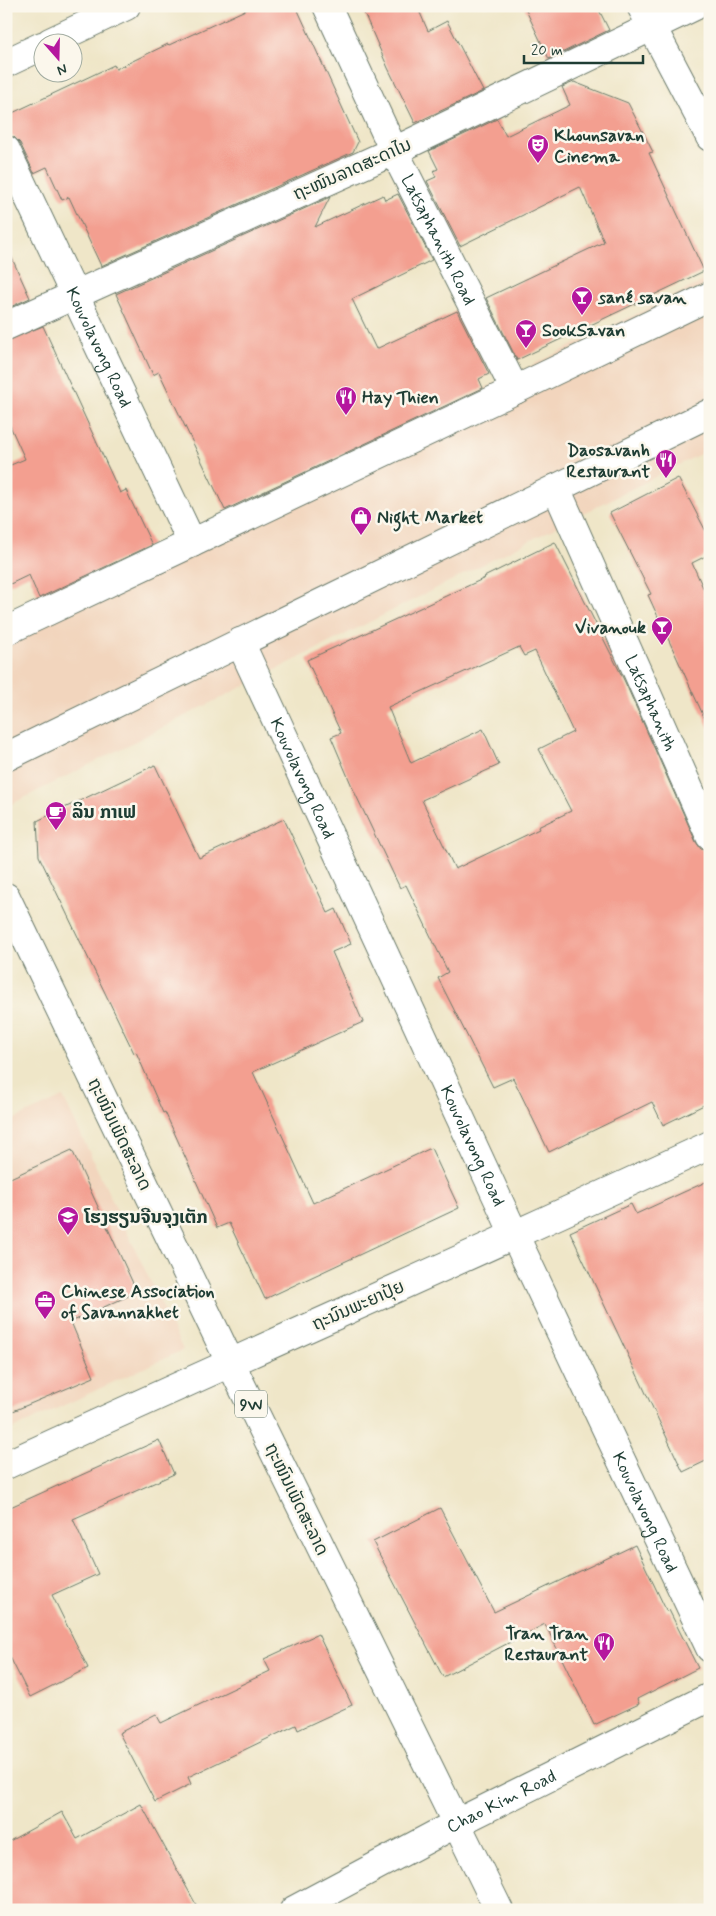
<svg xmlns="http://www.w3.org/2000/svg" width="716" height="1916" viewBox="0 0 716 1916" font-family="Mynerve,'Noto Sans Lao',sans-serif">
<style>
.built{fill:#f2d5bd}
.building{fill:#f39f90;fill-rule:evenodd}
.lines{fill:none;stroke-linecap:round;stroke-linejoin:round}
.minor-casing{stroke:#687868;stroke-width:30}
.major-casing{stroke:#687868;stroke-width:30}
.minor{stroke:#fff;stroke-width:28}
.major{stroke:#fff;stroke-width:28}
.labels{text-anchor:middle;stroke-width:5;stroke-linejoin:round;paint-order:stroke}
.shield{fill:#fbf7ec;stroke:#61756b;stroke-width:1}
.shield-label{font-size:16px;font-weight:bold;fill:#1f3d34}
.poi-label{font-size:18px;font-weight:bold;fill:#1f3d34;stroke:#fbf7ec;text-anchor:start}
.street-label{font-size:18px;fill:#1f3d34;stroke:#fbf7ec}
</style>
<rect width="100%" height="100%" fill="#fbf7ec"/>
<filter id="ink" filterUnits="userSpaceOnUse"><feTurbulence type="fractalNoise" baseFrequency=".02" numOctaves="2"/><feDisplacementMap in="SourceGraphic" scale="10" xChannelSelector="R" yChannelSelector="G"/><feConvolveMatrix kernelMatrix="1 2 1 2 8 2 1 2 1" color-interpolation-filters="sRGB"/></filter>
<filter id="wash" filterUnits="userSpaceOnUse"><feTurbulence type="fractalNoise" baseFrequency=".0096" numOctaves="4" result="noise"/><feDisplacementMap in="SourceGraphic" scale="20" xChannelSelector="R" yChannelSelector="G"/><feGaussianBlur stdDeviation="1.12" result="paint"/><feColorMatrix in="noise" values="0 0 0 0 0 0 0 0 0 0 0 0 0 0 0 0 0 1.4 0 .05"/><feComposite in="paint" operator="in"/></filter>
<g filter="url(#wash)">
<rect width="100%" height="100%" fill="#efe6c8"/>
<path class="built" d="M 710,278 L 710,449 L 8,806 L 6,803 L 6,623 Z
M 63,1097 L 183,1350 L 6,1432 L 6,1123 Z"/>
<g id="blocks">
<path class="building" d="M 254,6 L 296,6 L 358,142 L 353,152 L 101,266 L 69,197 L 62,200 L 47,167 L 34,173 L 20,143 L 14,137 L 6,135 L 6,116 L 114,65 L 116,69 L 168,44 L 169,45 Z
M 361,6 L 417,6 L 428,31 L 447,21 L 483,91 L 415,123 L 388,68 Z
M 524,6 L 597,6 L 609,30 L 549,59 Z
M 574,82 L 628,103 L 653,152 L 649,153 L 704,271 L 517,360 L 486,298 L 604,242 L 580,187 L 460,246 L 427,181 L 436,177 L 433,171 L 438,169 L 429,151 L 497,119 L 506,136 L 570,105 L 562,87 Z
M 398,194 L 432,260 L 352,299 L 376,349 L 457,311 L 489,374 L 479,379 L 483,388 L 225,510 L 159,372 L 153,375 L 116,294 L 330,197 L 315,227 L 383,195 L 385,200 Z
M 6,245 L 30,298 L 6,309 Z
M 43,326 L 120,493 L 126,490 L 152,545 L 39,598 L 29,575 L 6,586 L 6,467 L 25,459 L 6,417 L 6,341 Z
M 678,478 L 710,539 L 710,554 L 692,563 L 710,603 L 710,730 L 648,595 L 651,594 L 610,513 Z
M 555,542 L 625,682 L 696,842 L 701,849 L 710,851 L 710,1102 L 663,1125 L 652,1102 L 549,1152 L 513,1078 L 493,1087 L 438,978 L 448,972 L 406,885 L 400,888 L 354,791 L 331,737 L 341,733 L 307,660 L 485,578 L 484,577 ZM 519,647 L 524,656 L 535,651 L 573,732 L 539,749 L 571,811 L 538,827 L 539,829 L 455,869 L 422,800 L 499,765 L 483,729 L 411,763 L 388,707 Z
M 155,765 L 199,858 L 284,819 L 328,913 L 336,909 L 351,944 L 332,952 L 363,1022 L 253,1072 L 313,1203 L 431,1148 L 459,1208 L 265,1299 L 229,1223 L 217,1228 L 165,1112 L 163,1113 L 136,1052 L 134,1053 L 39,856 L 37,821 Z
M 72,1150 L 137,1292 L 71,1322 L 94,1377 L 6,1414 L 6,1180 Z
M 710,1180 L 710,1459 L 683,1472 L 570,1232 L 631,1204 L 636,1214 Z
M 159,1440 L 174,1474 L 73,1519 L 98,1574 L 52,1595 L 88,1668 L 30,1697 L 6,1649 L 6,1509 Z
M 440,1508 L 494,1612 L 635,1545 L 667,1612 L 669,1610 L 698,1668 L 637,1699 L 639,1704 L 594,1725 L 545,1624 L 443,1677 L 373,1542 Z
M 318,1634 L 352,1705 L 298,1730 L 296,1725 L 188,1777 L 191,1784 L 155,1802 L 119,1733 L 156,1714 L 161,1723 L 270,1671 L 264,1659 Z
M 141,1804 L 199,1910 L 6,1910 L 6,1843 L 62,1812 L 77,1839 Z"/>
</g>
</g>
<g filter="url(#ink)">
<use href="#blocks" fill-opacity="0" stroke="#687868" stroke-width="1"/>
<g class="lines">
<g class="minor-casing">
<g id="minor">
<path id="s1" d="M 327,6 L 394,151 L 515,390"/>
<path d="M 50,42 L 126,6"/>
<path d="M 6,63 L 42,46"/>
<path id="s2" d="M 6,150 L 192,543"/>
<path d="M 6,326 L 394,151 L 695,6"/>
<path id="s3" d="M 556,488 L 710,836"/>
<path d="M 6,631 L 515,390 L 710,296"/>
<path id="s4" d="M 240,642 L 515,1236 L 710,1648"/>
<path d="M 6,757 L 710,413"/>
<path d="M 6,1465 C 240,1357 476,1254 710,1145"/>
<path id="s5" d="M 294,1910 L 457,1823 L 710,1697"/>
</g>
</g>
<g class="major-casing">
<path id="major" d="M 641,6 L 710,137
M 6,897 L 230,1362 L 499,1910"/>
</g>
<use href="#minor" class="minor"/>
<use href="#major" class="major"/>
</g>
</g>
<defs>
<g id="theatre-pin" transform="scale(1.125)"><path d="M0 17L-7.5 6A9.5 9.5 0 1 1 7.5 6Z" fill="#b5179e" stroke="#fbf7ec"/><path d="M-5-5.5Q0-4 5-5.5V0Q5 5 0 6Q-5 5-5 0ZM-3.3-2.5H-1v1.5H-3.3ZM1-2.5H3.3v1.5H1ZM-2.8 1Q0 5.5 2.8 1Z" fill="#fff"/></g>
<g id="bar-pin" transform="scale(1.125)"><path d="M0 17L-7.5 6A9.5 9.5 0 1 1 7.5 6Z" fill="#b5179e" stroke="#fbf7ec"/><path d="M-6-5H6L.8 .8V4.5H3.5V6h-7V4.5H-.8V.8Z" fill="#fff"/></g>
<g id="restaurant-pin" transform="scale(1.125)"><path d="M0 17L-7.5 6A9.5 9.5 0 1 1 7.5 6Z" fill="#b5179e" stroke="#fbf7ec"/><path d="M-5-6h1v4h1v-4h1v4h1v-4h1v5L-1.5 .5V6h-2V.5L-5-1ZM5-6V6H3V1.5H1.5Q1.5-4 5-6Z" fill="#fff"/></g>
<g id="shop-pin" transform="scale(1.125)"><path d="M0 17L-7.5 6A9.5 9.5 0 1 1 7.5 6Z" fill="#b5179e" stroke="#fbf7ec"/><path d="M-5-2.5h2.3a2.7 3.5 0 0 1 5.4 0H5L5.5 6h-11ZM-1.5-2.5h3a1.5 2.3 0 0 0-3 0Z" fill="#fff"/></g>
<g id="cafe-pin" transform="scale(1.125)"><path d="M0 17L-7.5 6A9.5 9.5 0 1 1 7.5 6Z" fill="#b5179e" stroke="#fbf7ec"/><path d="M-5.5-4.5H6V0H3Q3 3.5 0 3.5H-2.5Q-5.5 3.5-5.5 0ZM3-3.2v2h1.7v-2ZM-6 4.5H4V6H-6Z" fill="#fff"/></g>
<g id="school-pin" transform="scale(1.125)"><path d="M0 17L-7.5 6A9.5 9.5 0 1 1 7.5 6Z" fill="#b5179e" stroke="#fbf7ec"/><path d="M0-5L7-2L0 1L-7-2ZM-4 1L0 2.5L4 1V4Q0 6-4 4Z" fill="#fff"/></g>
<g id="office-pin" transform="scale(1.125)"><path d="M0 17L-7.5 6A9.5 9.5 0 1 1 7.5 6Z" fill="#b5179e" stroke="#fbf7ec"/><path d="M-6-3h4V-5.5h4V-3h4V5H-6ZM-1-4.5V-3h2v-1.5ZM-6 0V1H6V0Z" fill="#fff"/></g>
</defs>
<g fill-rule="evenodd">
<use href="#theatre-pin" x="538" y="145"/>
<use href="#bar-pin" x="582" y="297"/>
<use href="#bar-pin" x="526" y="330"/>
<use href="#restaurant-pin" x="346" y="397"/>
<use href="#restaurant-pin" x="666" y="460"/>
<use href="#shop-pin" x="361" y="517"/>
<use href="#bar-pin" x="662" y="627"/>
<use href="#cafe-pin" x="56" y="812"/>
<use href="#school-pin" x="68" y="1217"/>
<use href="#office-pin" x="45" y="1301"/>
<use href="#restaurant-pin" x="604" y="1643"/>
</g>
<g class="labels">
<rect class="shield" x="235" y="1390.5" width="32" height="27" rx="4"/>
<g class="shield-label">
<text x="251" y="1410">9W</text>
</g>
<g class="poi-label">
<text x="554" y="141">Khounsavan<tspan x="554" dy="21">Cinema</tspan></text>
<text x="598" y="303">sané savan</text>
<text x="542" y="336">SookSavan</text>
<text x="362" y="403">Hay Thien</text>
<text x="650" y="456" text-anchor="end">Daosavanh<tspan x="650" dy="21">Restaurant</tspan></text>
<text x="377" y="523">Night Market</text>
<text x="646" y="633" text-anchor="end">Vivanouk</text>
<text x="72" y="818">ລິນ ກາເຟ</text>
<text x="84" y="1223">ໂຮງຮຽນຈີນຈຸງເຕັກ</text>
<text x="61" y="1297">Chinese Association<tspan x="61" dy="21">of Savannakhet</tspan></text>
<text x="588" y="1639" text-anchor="end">Tran Tran<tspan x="588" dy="21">Restaurant</tspan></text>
</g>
<g class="street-label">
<text transform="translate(352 169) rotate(-24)" y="6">ຖະໜົນລາດສະດາໄນ</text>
<text dy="6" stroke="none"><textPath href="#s1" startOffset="259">Latsaphanith Road</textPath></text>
<text dy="6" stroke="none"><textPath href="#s2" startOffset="218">Kouvolavong Road</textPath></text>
<text dy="6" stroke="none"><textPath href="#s3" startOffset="235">Latsaphanith</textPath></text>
<text dy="6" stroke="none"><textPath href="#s4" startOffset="150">Kouvolavong Road</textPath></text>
<text transform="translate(120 1134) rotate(64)" y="6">ຖະໜົນເພັດສະລາດ</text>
<text dy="6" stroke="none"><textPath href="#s4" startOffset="555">Kouvolavong Road</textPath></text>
<text transform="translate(358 1305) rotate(-24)" y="6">ຖະນົນພະຍາປຸ້ຍ</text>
<text transform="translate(297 1499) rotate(64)" y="6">ຖະໜົນເພັດສະລາດ</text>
<text dy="6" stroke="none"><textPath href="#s4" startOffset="960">Kouvolavong Road</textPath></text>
<text dy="6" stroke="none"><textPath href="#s5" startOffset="234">Chao Kim Road</textPath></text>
</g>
</g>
<rect width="716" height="1916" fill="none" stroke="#fbf7ec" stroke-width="25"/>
<g transform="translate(58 58) rotate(160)"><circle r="24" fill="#fbf7ec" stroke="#a3ada2"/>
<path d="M0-4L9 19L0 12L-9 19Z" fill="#b5179e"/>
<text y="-8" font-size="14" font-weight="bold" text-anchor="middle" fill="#1f3d34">N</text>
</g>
<path d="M524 55v8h119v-8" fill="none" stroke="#1f3d34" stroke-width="2.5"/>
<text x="531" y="55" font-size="15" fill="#1f3d34" stroke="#fbf7ec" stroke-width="4" paint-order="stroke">20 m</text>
</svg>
